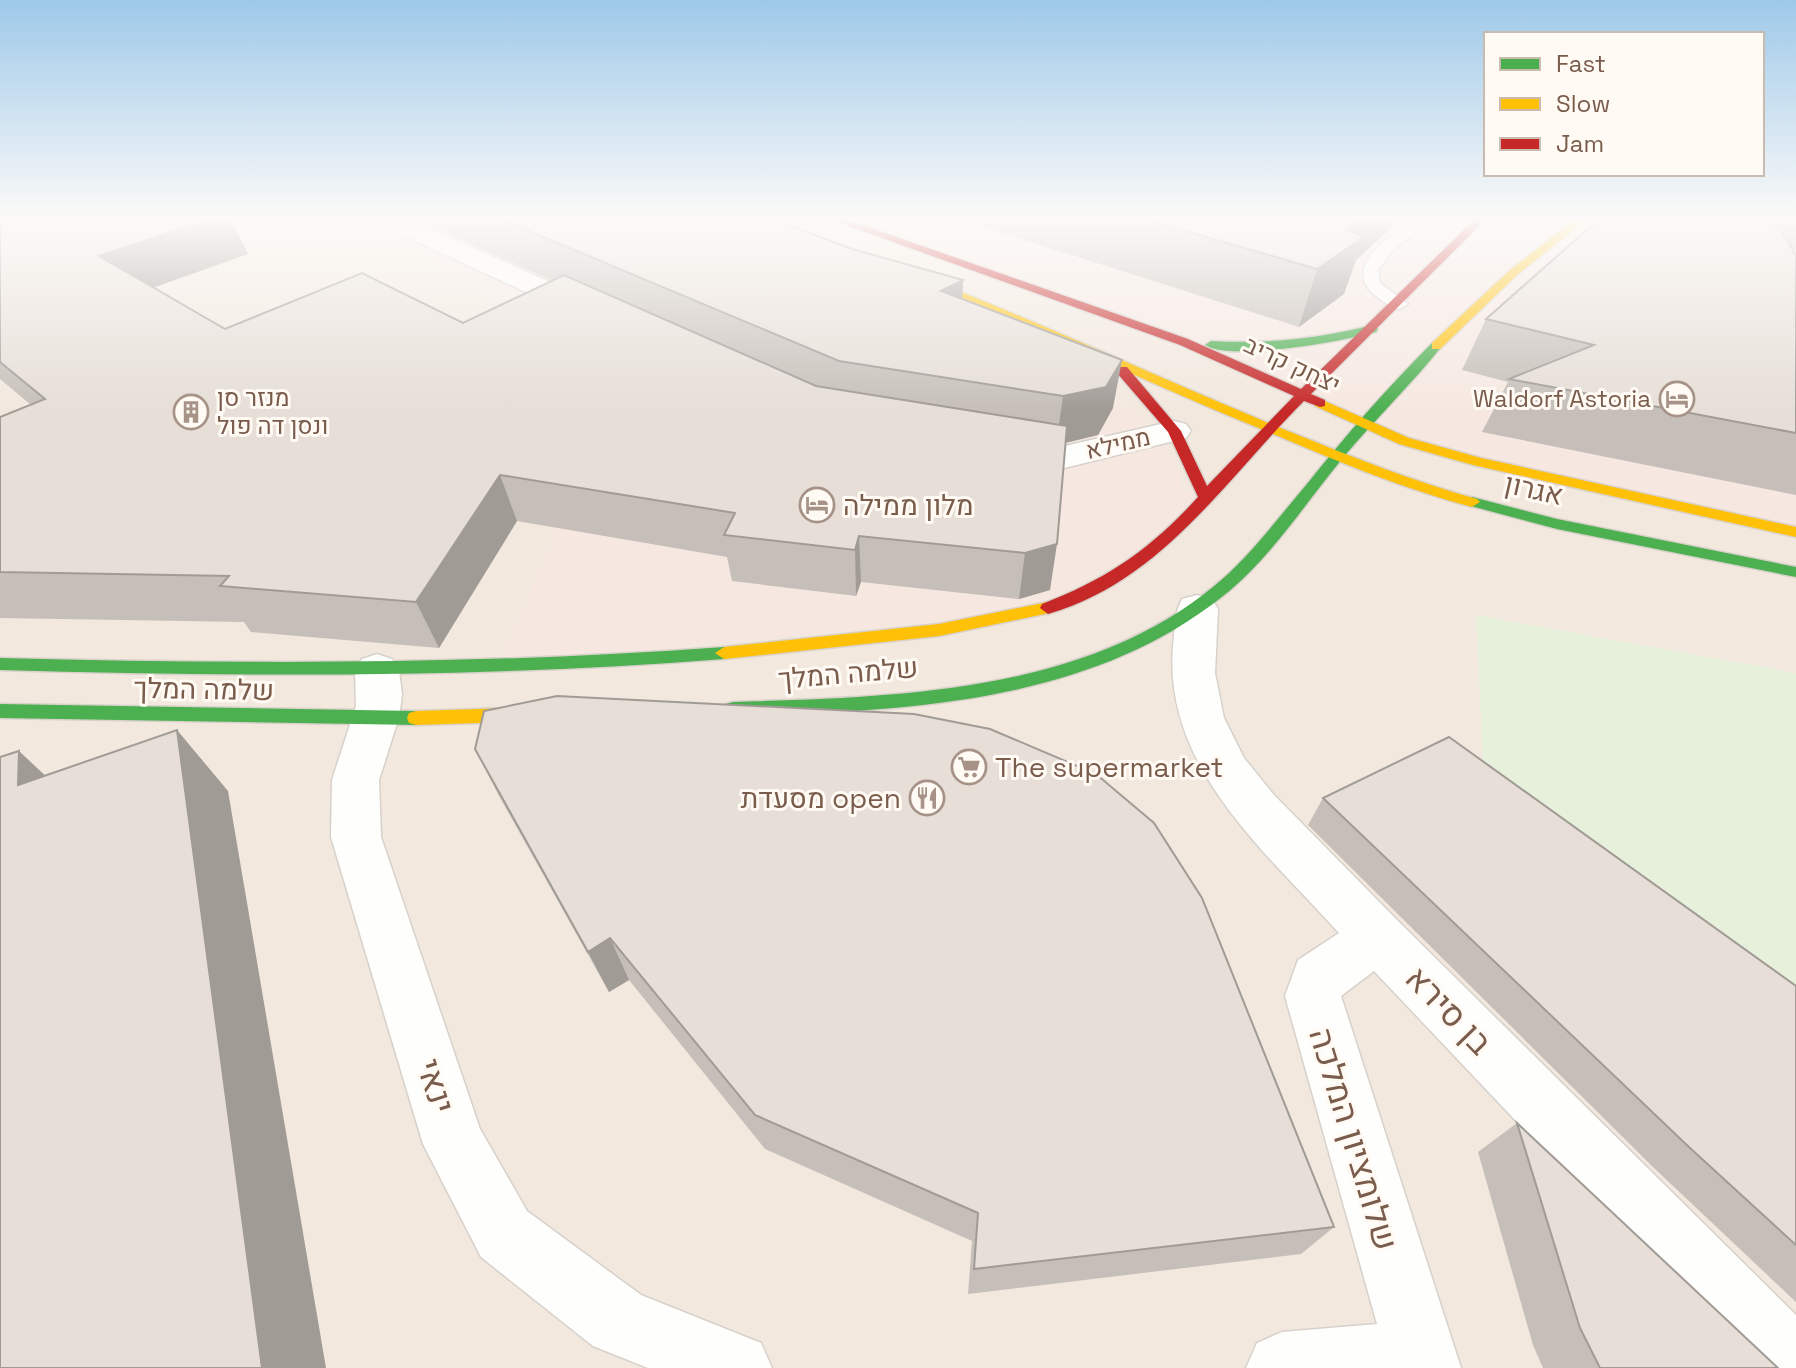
<svg xmlns="http://www.w3.org/2000/svg" width="1796" height="1368" viewBox="0 0 1796 1368" font-family="'Space Grotesk',Heebo,sans-serif">
<style>
.residential{fill:#f2e8de}
.commercial{fill:#f6e8e1}
.green{fill:#e7f0db}
.lines{fill:none;stroke-linecap:round;stroke-linejoin:round}
.lane-casing{stroke:#d7d1cb;stroke-width:3}
.street-casing{stroke:#d7d1cb;stroke-width:3}
.fast-casing{stroke:#d9d2cb;stroke-width:3}
.slow-casing{stroke:#d9d2cb;stroke-width:3}
.jam-casing{stroke:#d9d2cb;stroke-width:3}
.lane{fill:#fefefd;fill-rule:evenodd}
.street{fill:#fefefd;fill-rule:evenodd}
.fast{fill:#4caf50;fill-rule:evenodd}
.slow{fill:#ffc107;fill-rule:evenodd}
.jam{fill:#c62828;fill-rule:evenodd}
.wall{fill:#c6bfb9}
.shaded-wall{fill:#a19b96}
.building{fill:#e6ded7;stroke:#a19b96;stroke-width:2}
.labels{text-anchor:middle;stroke-width:6;stroke-linejoin:round;paint-order:stroke}
.far-street-label{font-size:24px;fill:#7a5c4d;stroke:#fffaf3}
.far-poi-label{font-size:24px;fill:#7a5c4d;stroke:#fffaf3;text-anchor:start}
.street-label{font-size:28px;fill:#7a5c4d;stroke:#fffaf3}
.poi-label{font-size:28px;fill:#7a5c4d;stroke:#fffaf3;text-anchor:start}
.near-street-label{font-size:34px;fill:#7a5c4d;stroke:#fffaf3}
</style>
<rect width="100%" height="100%" fill="#f9f5f0"/>
<path class="residential" d="M 0,220 L 1796,220 L 1796,1368 L 0,1368 Z"/>
<path class="commercial" d="M 371,220 L 730,220 L 1097,381 L 1121,400 L 1155,436 L 1179,468 L 1182,489 L 1206,499 L 1181,529 L 1024,613 L 498,665 L 560,524 L 526,320 Z
M 843,220 L 1717,220 L 1796,321 L 1796,532 L 1478,462 Z"/>
<path class="green" d="M 1476,615 L 1796,673 L 1796,995 L 1483,761 Z"/>
<g class="lines">
<g class="lane-casing">
<path id="lane" d="M 1414,220 L 1434,220 L 1396,247 L 1378,270 L 1380,283 L 1408,304 L 1399,309 C 1391,307 1383,302 1376,296 C 1340,269 1389,235 1414,220 Z"/>
</g>
<g class="street-casing">
<path id="street" d="M 377,220 L 412,220 L 602,306 L 607,312 L 602,318 L 592,321 L 582,318 L 381,225 Z
M 1174,421 L 1186,424 L 1191,431 L 1186,438 L 1056,470 L 994,458 L 989,451 L 994,444 L 1006,441 L 1056,448 Z
M 1197,595 L 1212,599 L 1218,609 L 1215,673 L 1224,718 L 1244,758 L 1274,795 L 1397,920 L 1796,1315 L 1796,1368 L 1750,1368 L 1374,971 L 1341,996 L 1461,1368 L 1246,1368 L 1257,1343 L 1282,1332 L 1377,1324 L 1285,996 L 1298,960 L 1339,933 C 1265,851 1163,767 1173,646 C 1175,630 1174,613 1182,599 Z
M 377,654 L 392,659 L 399,670 L 402,695 L 399,717 L 379,780 L 381,837 L 480,1129 L 527,1211 L 641,1295 L 761,1343 L 772,1368 L 648,1368 L 593,1346 L 481,1257 L 423,1144 L 331,837 L 332,780 L 356,706 L 355,670 L 362,659 Z"/>
</g>
<g class="fast-casing">
<path id="fast" d="M 1372,325 L 1378,329 L 1376,332 C 1345,341 1229,362 1205,345 L 1211,341 C 1267,344 1318,339 1372,325 Z
M 1432,343 L 1442,346 C 1411,385 1374,420 1342,459 C 1304,505 1270,559 1223,596 C 1087,705 900,711 733,716 L 726,714 L 724,709 L 726,704 L 733,702 C 894,697 1082,694 1213,587 C 1249,558 1277,519 1307,484 C 1346,435 1387,388 1432,343 Z
M 1472,497 L 1557,519 L 1796,567 L 1796,577 L 1557,529 L 1467,505 L 1464,502 Z
M 724,647 L 733,653 L 724,659 C 483,678 242,677 0,670 L 0,658 C 242,664 483,665 724,647 Z
M 0,704 L 416,711 L 423,713 L 425,718 L 423,723 L 416,725 L 0,718 Z"/>
</g>
<g class="slow-casing">
<path id="slow" d="M 1574,220 L 1586,220 L 1518,274 L 1440,349 L 1432,349 L 1432,343 L 1510,270 Z
M 903,272 L 911,272 C 1038,321 1161,379 1288,431 C 1350,456 1412,481 1477,499 L 1480,502 L 1472,507 C 1405,489 1341,463 1278,436 C 1152,385 1030,326 903,276 Z
M 1320,399 L 1409,438 L 1481,458 L 1796,527 L 1796,537 L 1473,465 L 1399,444 L 1315,406 L 1315,400 Z
M 1048,602 L 1056,608 L 1054,612 L 939,636 L 724,659 L 715,653 L 724,647 L 939,624 Z
M 544,707 L 551,709 L 553,714 L 551,719 L 544,721 L 416,725 L 409,723 L 407,718 L 409,713 L 416,711 Z"/>
</g>
<g class="jam-casing">
<path id="jam" d="M 832,220 L 848,220 L 1188,339 L 1301,389 L 1474,220 L 1485,220 L 1311,394 L 1325,400 L 1325,406 L 1320,407 L 1304,401 C 1225,480 1162,581 1048,614 L 1040,608 L 1042,604 C 1107,579 1151,549 1198,497 L 1168,432 L 1117,373 L 1117,367 L 1127,367 L 1181,431 L 1207,486 L 1294,396 L 1180,345 Z"/>
</g>
<use href="#lane" class="lane"/>
<use href="#street" class="street"/>
<use href="#fast" class="fast"/>
<use href="#slow" class="slow"/>
<use href="#jam" class="jam"/>
</g>
<path class="wall" d="M 0,220 L 231,220 L 248,254 L 154,287 L 225,329 L 463,323 L 553,281 L 417,220 L 775,220 L 852,249 L 963,280 L 962,299 L 1113,408 L 1098,435 L 1066,443 L 1050,590 L 1019,599 L 861,582 L 856,596 L 732,581 L 727,557 L 517,521 L 439,648 L 251,632 L 244,622 L 0,618 L 0,417 L 31,405 L 0,379 Z
M 961,220 L 1400,220 L 1356,260 L 1344,294 L 1299,327 Z
M 1598,220 L 1796,220 L 1796,250 L 1792,249 L 1796,256 L 1796,495 L 1482,432 L 1508,382 L 1462,370 L 1486,319 Z
M 475,749 L 1334,1227 L 1301,1254 L 968,1294 L 972,1241 L 765,1149 L 629,980 L 609,992 L 499,796 Z
M 1323,798 L 1796,986 L 1796,1302 L 1654,1168 L 1308,825 Z
M 1517,1123 L 1778,1368 L 1543,1368 L 1533,1345 L 1478,1152 Z"/>
<path class="shaded-wall" d="M 207,220 L 231,220 L 248,254 L 124,298 L 99,256 Z
M 1357,220 L 1400,220 L 1356,260 L 1344,294 L 1299,327 L 1317,269 L 1345,230 Z
M 963,280 L 961,326 L 941,291 Z
M 1122,360 L 1113,408 L 1098,435 L 1056,445 L 1063,396 Z
M 500,475 L 517,521 L 439,648 L 416,602 Z
M 859,536 L 861,582 L 856,596 L 855,550 Z
M 1057,544 L 1050,590 L 1019,599 L 1025,553 Z
M 177,730 L 228,791 L 326,1368 L 262,1368 Z
M 19,751 L 83,811 L 18,785 Z
M 610,938 L 629,980 L 609,992 L 588,952 Z"/>
<path class="building" d="M 0,220 L 207,220 L 99,256 L 225,329 L 362,273 L 463,323 L 564,275 L 816,386 L 1067,426 L 1057,544 L 1025,553 L 859,536 L 855,550 L 724,535 L 735,513 L 500,475 L 416,602 L 220,586 L 229,576 L 0,572 L 0,417 L 45,399 L 0,362 Z
M 503,220 L 775,220 L 852,249 L 963,280 L 941,291 L 1122,360 L 1106,387 L 1063,396 L 839,361 Z
M 1148,220 L 1357,220 L 1345,230 L 1364,237 L 1317,269 Z
M 1598,220 L 1772,220 L 1787,239 L 1796,256 L 1796,433 L 1509,379 L 1594,345 L 1486,319 Z
M 557,696 L 914,714 L 990,729 L 1096,774 L 1154,823 L 1202,898 L 1334,1227 L 974,1269 L 978,1213 L 755,1115 L 610,938 L 588,952 L 475,749 L 484,711 Z
M 177,730 L 262,1368 L 0,1368 L 0,757 L 19,751 L 18,785 Z
M 1449,737 L 1796,986 L 1796,1245 L 1690,1148 L 1323,798 Z
M 1517,1123 L 1778,1368 L 1600,1368 L 1580,1328 Z"/>
<linearGradient id="sky" x2="0" y2="1"><stop stop-color="#9ec9e9"/><stop offset="0.53" stop-color="#fcfaf8"/><stop offset="1" stop-color="#fcfaf8" stop-opacity="0"/></linearGradient>
<rect width="1796" height="412" fill="url(#sky)"/>
<defs>
<g id="hotel-ring" transform="scale(1.8)"><circle r="9.5" fill="#fffaf3" stroke="#a69286" stroke-width="1.5"/><path d="M-6-4.5h1.5V1H6V5H4.5V3h-9V5H-6ZM-4 0a1.8 1.8 0 1 1 3.6 0ZM.5 0V-2.5h3Q6-2.5 6 0Z" fill="#a69286"/></g>
<g id="building-ring" transform="scale(1.8)"><circle r="9.5" fill="#fffaf3" stroke="#a69286" stroke-width="1.5"/><path d="M-4-6H4V6H1V3H-1V6H-4ZM-2.5-4.3h1.7v1.8h-1.7ZM.8-4.3h1.7v1.8H.8ZM-2.5-1h1.7V.8h-1.7ZM.8-1h1.7V.8H.8Z" fill="#a69286"/></g>
<g id="supermarket-ring" transform="scale(1.8)"><circle r="9.5" fill="#fffaf3" stroke="#a69286" stroke-width="1.5"/><path d="M-6-5.5h2.5l.6 2H6L4.5 2H-2.5L-4.4-4H-6ZM-1.5 3.2a1.3 1.3 0 1 0 .1 0ZM3 3.2a1.3 1.3 0 1 0 .1 0Z" fill="#a69286"/></g>
<g id="restaurant-ring" transform="scale(1.8)"><circle r="9.5" fill="#fffaf3" stroke="#a69286" stroke-width="1.5"/><path d="M-5-6h1v4h1v-4h1v4h1v-4h1v5L-1.5 .5V6h-2V.5L-5-1ZM5-6V6H3V1.5H1.5Q1.5-4 5-6Z" fill="#a69286"/></g>
</defs>
<g fill-rule="evenodd">
<use href="#hotel-ring" x="1677" y="399"/>
<use href="#building-ring" x="191" y="412"/>
<use href="#hotel-ring" x="817" y="505"/>
<use href="#supermarket-ring" x="969" y="767"/>
<use href="#restaurant-ring" x="927" y="798"/>
</g>
<g class="labels">
<g class="far-street-label">
<text transform="translate(1292 365) rotate(25)" y="8">יצחק קריב</text>
<text transform="translate(1118 444) rotate(-13)" y="8">ממילא</text>
</g>
<g class="far-poi-label">
<text x="217" y="406">מנזר סן<tspan x="217" dy="28">ונסן דה פול</tspan></text>
<text x="1651" y="407" text-anchor="end">Waldorf Astoria</text>
</g>
<g class="street-label">
<text transform="translate(1534 489) rotate(13)" y="10">אגרון</text>
<text transform="translate(848 673) rotate(-5)" y="10">שלמה המלך</text>
<text transform="translate(204 689) rotate(1)" y="10">שלמה המלך</text>
</g>
<g class="poi-label">
<text x="843" y="515">מלון ממילה</text>
<text x="995" y="777">The supermarket</text>
<text x="901" y="808" text-anchor="end">מסעדת open</text>
</g>
<g class="near-street-label">
<text transform="translate(1449 1010) rotate(46)" y="12">בן סירא</text>
<text transform="translate(436 1086) rotate(72)" y="12">ינאי</text>
<text transform="translate(1354 1139) rotate(73)" y="12">שלומציון המלכה</text>
</g>
</g>
<rect x="1484" y="32" width="280" height="144" fill="#fffaf3" stroke="#cabbb1" stroke-width="2"/>
<rect x="1500" y="58" width="40" height="12" fill="#4caf50" stroke="#cabbb1" stroke-width="2"/>
<text x="1556" y="72" font-size="24" fill="#7a5c4d">Fast</text>
<rect x="1500" y="98" width="40" height="12" fill="#ffc107" stroke="#cabbb1" stroke-width="2"/>
<text x="1556" y="112" font-size="24" fill="#7a5c4d">Slow</text>
<rect x="1500" y="138" width="40" height="12" fill="#c62828" stroke="#cabbb1" stroke-width="2"/>
<text x="1556" y="152" font-size="24" fill="#7a5c4d">Jam</text>
</svg>
